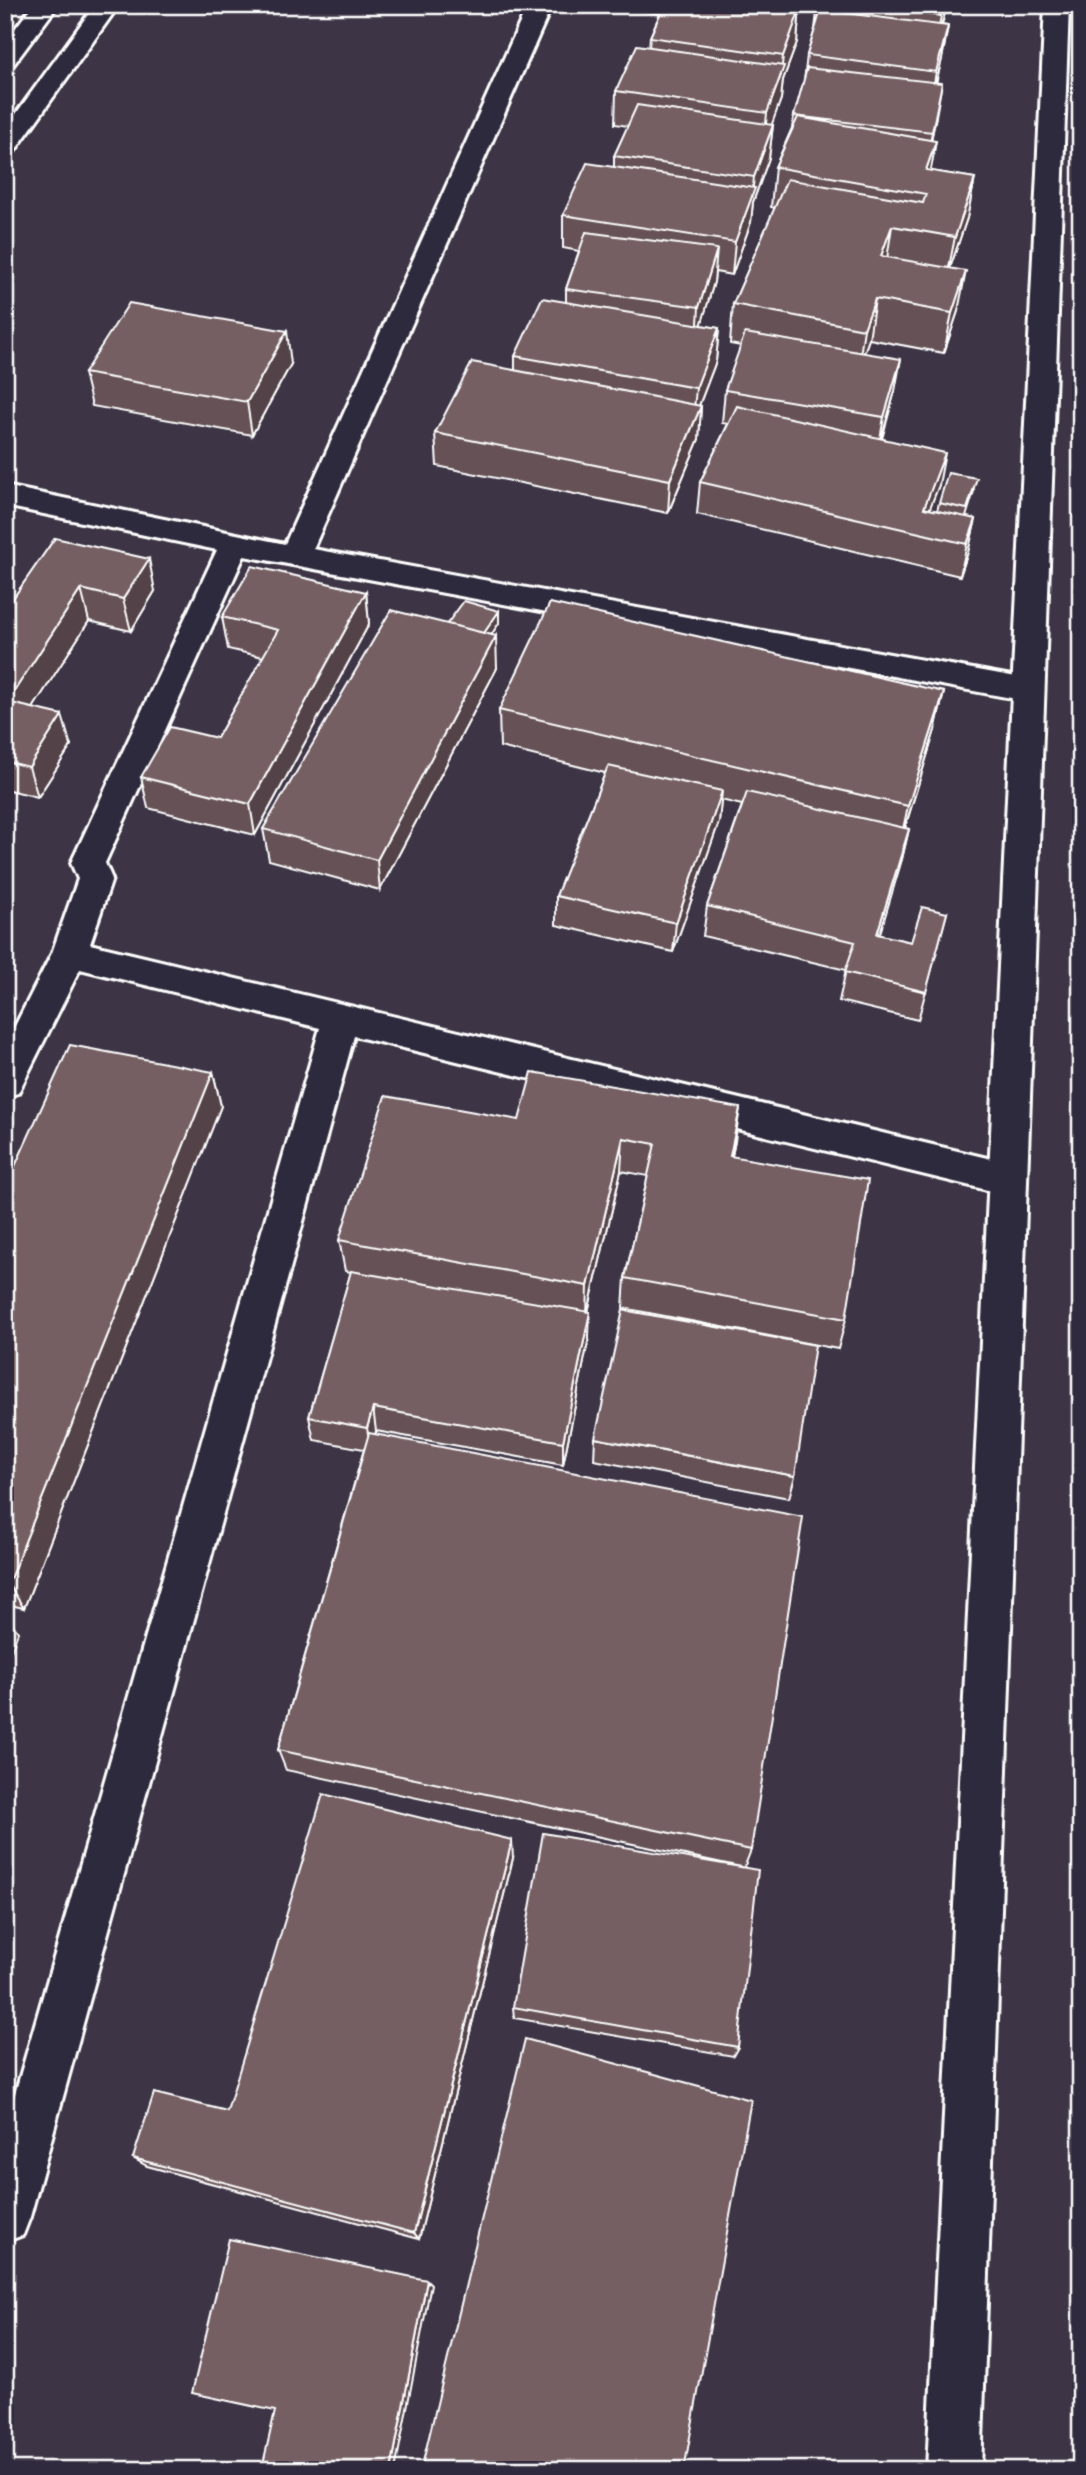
<svg xmlns="http://www.w3.org/2000/svg" width="1086" height="2475" viewBox="0 0 1086 2475" font-family="'Playpen Sans',sans-serif">
<style>
.lines{fill:none;stroke-linecap:round;stroke-linejoin:round}
.street-casing{stroke:#fff;stroke-width:6}
.secondary-casing{stroke:#fff;stroke-width:6}
.street{fill:#2f2a3d;fill-rule:evenodd}
.secondary{fill:#2f2a3d;fill-rule:evenodd}
.wall{fill:#655156;stroke:#fff;stroke-width:2}
.shaded-wall{fill:#524246;stroke:#fff;stroke-width:2}
.building{fill:#755e64;stroke:#fff;stroke-width:2}
</style>
<rect width="100%" height="100%" fill="#3d3445"/>
<filter id="ink" filterUnits="userSpaceOnUse"><feTurbulence type="fractalNoise" baseFrequency=".0143" numOctaves="2"/><feDisplacementMap in="SourceGraphic" scale="14" xChannelSelector="R" yChannelSelector="G"/><feConvolveMatrix kernelMatrix="1 2 1 2 8 2 1 2 1" color-interpolation-filters="sRGB"/></filter>
<g filter="url(#ink)">
<g class="lines">
<g class="street-casing">
<path id="street" d="M 528,5 L 552,5 L 313,549 L 1028,679 L 1039,682 L 1044,690 L 1039,698 L 1028,701 L 244,556 L 105,863 L 112,879 L 90,944 L 1008,1163 L 1021,1168 L 1027,1179 L 1021,1190 L 1008,1195 L 354,1036 L 30,2217 L 23,2235 L 5,2242 L 5,2129 L 320,1028 L 80,969 L 18,1093 L 5,1097 L 5,1046 L 52,953 L 78,879 L 71,863 L 217,550 L 5,506 L 5,486 L 285,544 Z"/>
</g>
<g class="secondary-casing">
<path id="secondary" d="M 33,5 L 58,5 L 14,64 L 5,66 L 5,42 Z
M 95,5 L 119,5 L 14,152 L 5,155 L 5,129 Z
M 1045,5 L 1069,5 L 981,2470 L 927,2470 Z"/>
</g>
<use href="#street" class="street"/>
<use href="#secondary" class="secondary"/>
</g>
<path class="wall" d="M 625,5 L 804,5 L 799,17 L 797,42 L 783,80 L 781,99 L 771,125 L 773,125 L 769,158 L 753,202 L 751,222 L 732,275 L 715,272 L 714,282 L 701,325 L 719,328 L 716,361 L 699,406 L 701,406 L 699,439 L 668,513 L 437,466 L 435,433 L 515,370 L 515,356 L 566,302 L 566,289 L 579,251 L 563,248 L 563,215 L 614,167 L 614,156 L 628,126 L 615,124 L 616,91 L 649,47 L 650,37 L 660,14 L 625,9 Z
M 818,5 L 947,5 L 942,25 L 948,26 L 942,59 L 936,83 L 936,116 L 931,140 L 931,171 L 975,178 L 967,218 L 950,268 L 958,311 L 944,353 L 869,339 L 864,353 L 895,391 L 882,439 L 939,485 L 929,509 L 937,511 L 939,503 L 974,491 L 966,517 L 976,519 L 968,552 L 960,576 L 697,514 L 700,482 L 728,424 L 722,423 L 725,390 L 741,346 L 730,344 L 733,304 L 775,208 L 771,207 L 775,167 L 792,128 L 794,116 L 804,81 L 807,55 L 815,29 Z
M 291,364 L 252,435 L 92,406 L 84,373 Z
M 55,538 L 155,591 L 131,631 L 89,621 L 33,708 L 71,746 L 38,797 L 5,789 L 5,610 Z
M 366,592 L 369,624 L 255,835 L 148,808 L 141,777 L 217,738 L 263,657 L 228,649 L 222,617 Z
M 499,611 L 499,623 L 491,635 L 497,668 L 380,890 L 269,860 L 263,829 L 447,624 Z
M 944,692 L 935,730 L 905,828 L 909,829 L 902,859 L 879,935 L 911,942 L 947,913 L 918,1020 L 839,1001 L 846,970 L 703,936 L 707,906 L 742,805 L 721,800 L 719,822 L 673,952 L 556,925 L 556,896 L 605,773 L 500,747 L 499,710 Z
M 213,1072 L 221,1106 L 24,1608 L 5,1604 L 5,1188 Z
M 519,1120 L 735,1141 L 732,1156 L 846,1319 L 838,1349 L 623,1308 L 625,1278 L 648,1176 L 621,1171 L 588,1312 L 589,1337 L 563,1465 L 376,1431 L 376,1434 L 751,1850 L 744,1868 L 738,2047 L 733,2056 L 514,2018 L 513,2007 L 741,1867 L 286,1770 L 278,1750 L 364,1449 L 314,1440 L 309,1417 L 351,1272 L 345,1271 L 339,1240 Z
M 595,1438 L 795,1476 L 789,1498 L 594,1460 Z
M 513,1858 L 419,2239 L 147,2166 L 133,2158 L 227,2111 Z"/>
<path class="shaded-wall" d="M 796,5 L 804,5 L 799,17 L 797,42 L 783,80 L 781,99 L 764,146 L 767,113 L 781,75 L 783,56 L 794,25 Z
M 944,5 L 947,5 L 935,49 L 941,16 Z
M 948,26 L 942,59 L 930,105 L 936,72 Z
M 942,83 L 936,116 L 926,165 L 932,132 Z
M 773,125 L 769,158 L 753,202 L 751,222 L 732,275 L 735,242 L 752,196 L 754,177 Z
M 936,141 L 929,181 L 926,170 Z
M 975,178 L 967,218 L 947,277 L 955,237 Z
M 892,226 L 886,266 L 881,256 Z
M 717,249 L 714,282 L 697,340 L 699,307 Z
M 966,271 L 958,311 L 944,353 L 952,313 Z
M 875,299 L 869,339 L 858,369 L 864,329 Z
M 719,328 L 716,361 L 693,421 L 696,388 Z
M 287,331 L 291,364 L 252,435 L 247,402 Z
M 901,359 L 895,391 L 878,450 L 884,417 Z
M 701,406 L 699,439 L 668,513 L 670,480 Z
M 945,453 L 939,485 L 920,533 L 924,508 Z
M 976,519 L 968,552 L 960,576 L 967,544 Z
M 149,559 L 155,591 L 131,631 L 123,599 Z
M 81,589 L 89,621 L 17,733 L 7,702 Z
M 366,592 L 369,624 L 255,835 L 250,804 Z
M 499,611 L 499,623 L 480,652 L 479,640 Z
M 496,636 L 497,668 L 380,890 L 377,860 Z
M 944,692 L 935,730 L 900,843 L 908,806 Z
M 62,715 L 71,746 L 38,797 L 29,767 Z
M 722,791 L 719,822 L 673,952 L 676,923 Z
M 909,829 L 902,859 L 871,964 L 877,934 Z
M 213,1072 L 221,1106 L 24,1608 L 8,1584 Z
M 740,1108 L 735,1141 L 725,1188 L 730,1156 Z
M 623,1138 L 621,1171 L 587,1316 L 588,1286 Z
M 590,1312 L 589,1337 L 563,1465 L 563,1442 Z
M 373,1408 L 376,1431 L 371,1450 L 367,1428 Z
M 5,1613 L 18,1632 L 5,1668 Z
M 512,1840 L 513,1858 L 419,2239 L 414,2233 Z
M 427,2280 L 431,2284 L 395,2470 L 391,2470 Z"/>
<path class="building" d="M 664,5 L 773,5 L 800,9 L 783,56 L 650,37 Z
M 853,5 L 944,5 L 941,16 Z
M 821,10 L 948,26 L 936,72 L 807,55 Z
M 637,45 L 784,66 L 767,113 L 616,91 Z
M 807,68 L 942,83 L 932,132 L 794,116 Z
M 637,105 L 773,125 L 754,177 L 614,156 Z
M 798,117 L 936,141 L 926,170 L 975,178 L 955,237 L 892,226 L 881,256 L 966,271 L 952,313 L 875,299 L 864,329 L 733,304 L 787,179 L 923,203 L 926,194 L 775,167 Z
M 587,163 L 755,188 L 735,242 L 563,215 Z
M 586,232 L 717,249 L 699,307 L 566,289 Z
M 542,298 L 719,328 L 696,388 L 515,356 Z
M 129,303 L 287,331 L 247,402 L 84,373 Z
M 745,333 L 901,359 L 884,417 L 725,390 Z
M 472,362 L 701,406 L 670,480 L 435,433 Z
M 737,406 L 945,453 L 924,508 L 976,519 L 967,544 L 700,482 Z
M 948,473 L 977,478 L 967,509 L 939,503 Z
M 55,538 L 149,559 L 123,599 L 81,589 L 7,702 L 62,715 L 29,767 L 5,761 L 5,610 Z
M 252,566 L 366,592 L 250,804 L 141,777 L 170,727 L 217,738 L 278,630 L 222,617 Z
M 464,601 L 499,611 L 484,633 L 447,624 Z
M 550,603 L 944,692 L 908,806 L 499,710 Z
M 391,610 L 496,636 L 377,860 L 263,829 Z
M 608,766 L 722,791 L 676,923 L 556,896 Z
M 747,792 L 909,829 L 877,934 L 911,942 L 922,907 L 947,913 L 926,992 L 845,972 L 855,942 L 707,906 Z
M 70,1045 L 213,1072 L 8,1584 L 5,1583 L 5,1188 Z
M 532,1072 L 740,1108 L 730,1156 L 868,1180 L 846,1319 L 625,1278 L 655,1144 L 623,1138 L 588,1286 L 339,1240 L 385,1096 L 519,1120 Z
M 351,1271 L 590,1312 L 563,1442 L 373,1408 L 367,1428 L 309,1417 Z
M 623,1310 L 815,1345 L 795,1476 L 595,1438 Z
M 369,1433 L 803,1517 L 751,1850 L 278,1750 Z
M 323,1794 L 512,1840 L 414,2233 L 133,2158 L 154,2093 L 227,2111 Z
M 543,1833 L 758,1870 L 738,2047 L 513,2007 Z
M 525,2039 L 751,2100 L 684,2470 L 421,2470 Z
M 229,2239 L 427,2280 L 391,2470 L 291,2470 L 263,2464 L 275,2411 L 192,2393 Z"/>
</g>
<rect width="1086" height="2475" fill="none" stroke="#2f2a3d" stroke-width="28"/>
<rect x="14" y="14" width="1058" height="2447" fill="none" stroke="#fff" stroke-width="2.5" filter="url(#ink)"/>
</svg>
